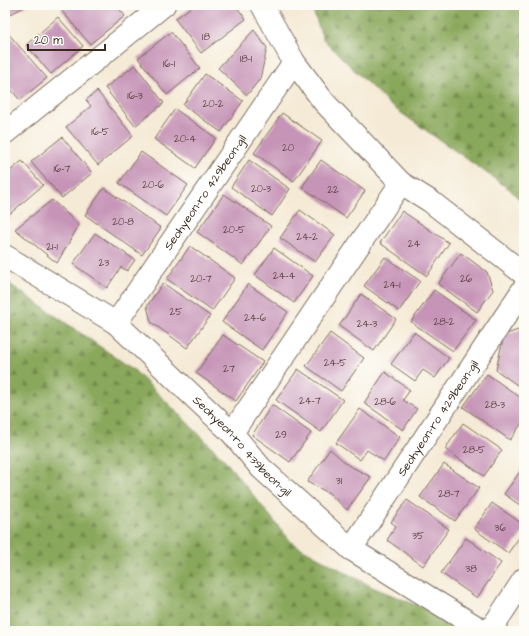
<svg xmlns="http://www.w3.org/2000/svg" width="529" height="636" viewBox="0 0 529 636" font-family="'Architects Daughter',sans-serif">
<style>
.forest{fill:url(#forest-firs);stroke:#62693c}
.building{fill:#c694b7}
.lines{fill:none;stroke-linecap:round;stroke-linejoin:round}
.minor-casing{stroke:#7c6d5e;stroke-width:24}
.minor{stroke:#fff;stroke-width:22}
.labels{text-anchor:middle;stroke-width:3.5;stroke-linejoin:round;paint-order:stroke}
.number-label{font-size:10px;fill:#5e4444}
.street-label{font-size:12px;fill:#3b2a1e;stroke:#fdfcf7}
</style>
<defs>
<pattern id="forest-firs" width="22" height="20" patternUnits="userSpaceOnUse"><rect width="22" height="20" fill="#8aa85b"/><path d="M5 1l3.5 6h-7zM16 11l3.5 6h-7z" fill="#72894b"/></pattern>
</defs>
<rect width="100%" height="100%" fill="#fdfcf7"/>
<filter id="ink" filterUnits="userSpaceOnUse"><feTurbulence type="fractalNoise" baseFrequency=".025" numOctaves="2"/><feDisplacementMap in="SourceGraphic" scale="8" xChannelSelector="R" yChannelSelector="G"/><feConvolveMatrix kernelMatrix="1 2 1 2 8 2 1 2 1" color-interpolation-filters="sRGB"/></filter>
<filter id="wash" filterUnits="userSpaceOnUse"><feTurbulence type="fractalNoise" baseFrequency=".012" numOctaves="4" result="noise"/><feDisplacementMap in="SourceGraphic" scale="16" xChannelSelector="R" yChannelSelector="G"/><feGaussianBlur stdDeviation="0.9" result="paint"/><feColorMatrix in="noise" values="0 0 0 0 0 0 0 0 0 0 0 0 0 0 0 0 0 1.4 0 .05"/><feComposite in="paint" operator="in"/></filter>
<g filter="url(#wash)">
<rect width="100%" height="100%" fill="#f5ead5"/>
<path class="forest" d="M 311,5 L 524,5 L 524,204 L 508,188 L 390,105 L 323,39 Z
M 5,281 L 134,370 L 223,458 L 292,543 L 372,587 L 453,620 L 468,631 L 5,631 Z"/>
<g id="blocks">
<path class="building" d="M 5,5 L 28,5 L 9,15 L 5,9 Z
M 67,5 L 116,5 L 125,16 L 90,44 L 61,10 Z
M 125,5 L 135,5 L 130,10 Z
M 194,5 L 235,5 L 246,19 L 201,53 L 175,19 Z
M 58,17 L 83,46 L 51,74 L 26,45 Z
M 254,30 L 267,48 L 260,79 L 247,95 L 218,68 Z
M 6,31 L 47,78 L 20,100 L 5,83 L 5,32 Z
M 171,32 L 200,68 L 167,95 L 138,58 Z
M 135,65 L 164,103 L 135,126 L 105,88 Z
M 205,74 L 243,101 L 221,132 L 183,105 Z
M 97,91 L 133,136 L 98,165 L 66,127 L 91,106 L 86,100 Z
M 175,109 L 216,138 L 195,168 L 154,139 Z
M 282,113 L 322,141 L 294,181 L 254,153 Z
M 62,137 L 92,173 L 62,198 L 31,162 Z
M 141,152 L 188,185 L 166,216 L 119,183 Z
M 249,160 L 290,189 L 272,216 L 231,187 Z
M 321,160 L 365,191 L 346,218 L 302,187 Z
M 22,161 L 43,185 L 5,218 L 5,175 Z
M 104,188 L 161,228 L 142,255 L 85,215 Z
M 224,194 L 271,226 L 243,265 L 197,232 Z
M 52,200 L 79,225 L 57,263 L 15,229 Z
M 300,210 L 335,235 L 315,262 L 280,238 Z
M 402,211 L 449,243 L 427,276 L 380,243 Z
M 95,233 L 135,260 L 127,271 L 121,267 L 107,288 L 73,264 Z
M 190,246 L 235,278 L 212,311 L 167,279 Z
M 274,248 L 313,276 L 294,303 L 255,275 Z
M 461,253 L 487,272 L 493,290 L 477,312 L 438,284 Z
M 385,257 L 420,281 L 399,311 L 364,286 Z
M 163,283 L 210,316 L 187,348 L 151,322 L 147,306 Z
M 248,284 L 288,312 L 262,350 L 222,322 Z
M 434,290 L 476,320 L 453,351 L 411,322 Z
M 361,294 L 396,319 L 374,351 L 339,326 Z
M 524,328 L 524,390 L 496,370 L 504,335 Z
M 414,332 L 449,358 L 435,378 L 423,370 L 415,381 L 391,364 Z
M 330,333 L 364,358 L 341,391 L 306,366 Z
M 223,335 L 263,362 L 236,401 L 196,373 Z
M 298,369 L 343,400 L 321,432 L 276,400 Z
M 385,372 L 410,390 L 403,400 L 417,409 L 403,430 L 364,403 Z
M 487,374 L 524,400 L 524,420 L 510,440 L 463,407 Z
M 272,405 L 311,433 L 290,462 L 252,435 Z
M 360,409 L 400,437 L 384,461 L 367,450 L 360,460 L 336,443 Z
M 463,423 L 502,450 L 484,476 L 445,449 Z
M 330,449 L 348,465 L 371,477 L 347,510 L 329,493 L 307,482 Z
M 444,464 L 479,488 L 455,521 L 420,497 Z
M 524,466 L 524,508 L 504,494 Z
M 407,500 L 449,529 L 423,566 L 387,540 L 396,526 L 391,522 Z
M 492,503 L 524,525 L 524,531 L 508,553 L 474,529 Z
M 466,538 L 501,563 L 477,598 L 441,573 Z"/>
</g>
</g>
<g filter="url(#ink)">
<use href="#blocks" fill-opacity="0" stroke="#7c6d5e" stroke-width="1"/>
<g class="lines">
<g class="minor-casing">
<g id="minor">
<path d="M 262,5 L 294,62 L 324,102 L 401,183 L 430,201 L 524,274"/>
<path d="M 5,133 L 164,5"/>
<path id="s1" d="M 5,256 L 116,323 L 232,433 L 261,468 L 351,549 L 483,631"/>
<path id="s2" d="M 116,323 L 294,62"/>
<path d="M 232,433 L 401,183"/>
<path id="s3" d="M 351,549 L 524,288"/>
<path d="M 490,631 L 524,579"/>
</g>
</g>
<use href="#minor" class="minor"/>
</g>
</g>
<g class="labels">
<g class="number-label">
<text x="206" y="40">18</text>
<text x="246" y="62">18-1</text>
<text x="169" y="67">16-1</text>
<text x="135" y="99">16-3</text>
<text x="213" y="107">20-2</text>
<text x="100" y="135">16-5</text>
<text x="185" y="142">20-4</text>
<text x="288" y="151">20</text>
<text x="62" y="172">16-7</text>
<text x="153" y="188">20-6</text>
<text x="261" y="192">20-3</text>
<text x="333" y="193">22</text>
<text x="123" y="225">20-8</text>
<text x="234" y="233">20-5</text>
<text x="307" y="240">24-2</text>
<text x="414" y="247">24</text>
<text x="52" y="250">21-1</text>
<text x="104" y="266">23</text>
<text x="284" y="279">24-4</text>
<text x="201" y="282">20-7</text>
<text x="466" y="282">26</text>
<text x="392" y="288">24-1</text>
<text x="176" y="315">25</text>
<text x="255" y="321">24-6</text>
<text x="444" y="325">28-2</text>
<text x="367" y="327">24-3</text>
<text x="335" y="366">24-5</text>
<text x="229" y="372">27</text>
<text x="310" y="404">24-7</text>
<text x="385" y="405">28-6</text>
<text x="495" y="408">28-3</text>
<text x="281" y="438">29</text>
<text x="474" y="453">28-5</text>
<text x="339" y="484">31</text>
<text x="449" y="497">28-7</text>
<text x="500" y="531">36</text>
<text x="418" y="539">35</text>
<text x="471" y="572">38</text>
</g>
<g class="street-label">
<text dy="4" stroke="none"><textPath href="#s2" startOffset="158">Seohyeon-ro 429beon-gil</textPath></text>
<text dy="4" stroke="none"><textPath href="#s3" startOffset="157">Seohyeon-ro 429beon-gil</textPath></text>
<text dy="4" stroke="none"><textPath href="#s1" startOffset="306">Seohyeon-ro 439beon-gil</textPath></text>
</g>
</g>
<rect width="529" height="636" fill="none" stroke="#fdfcf7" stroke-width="20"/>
<path d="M28 44v6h77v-6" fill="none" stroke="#3b2a1e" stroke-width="2"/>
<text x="34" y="44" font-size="12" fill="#3b2a1e" stroke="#fdfcf7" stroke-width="3" paint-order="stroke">20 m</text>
</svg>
